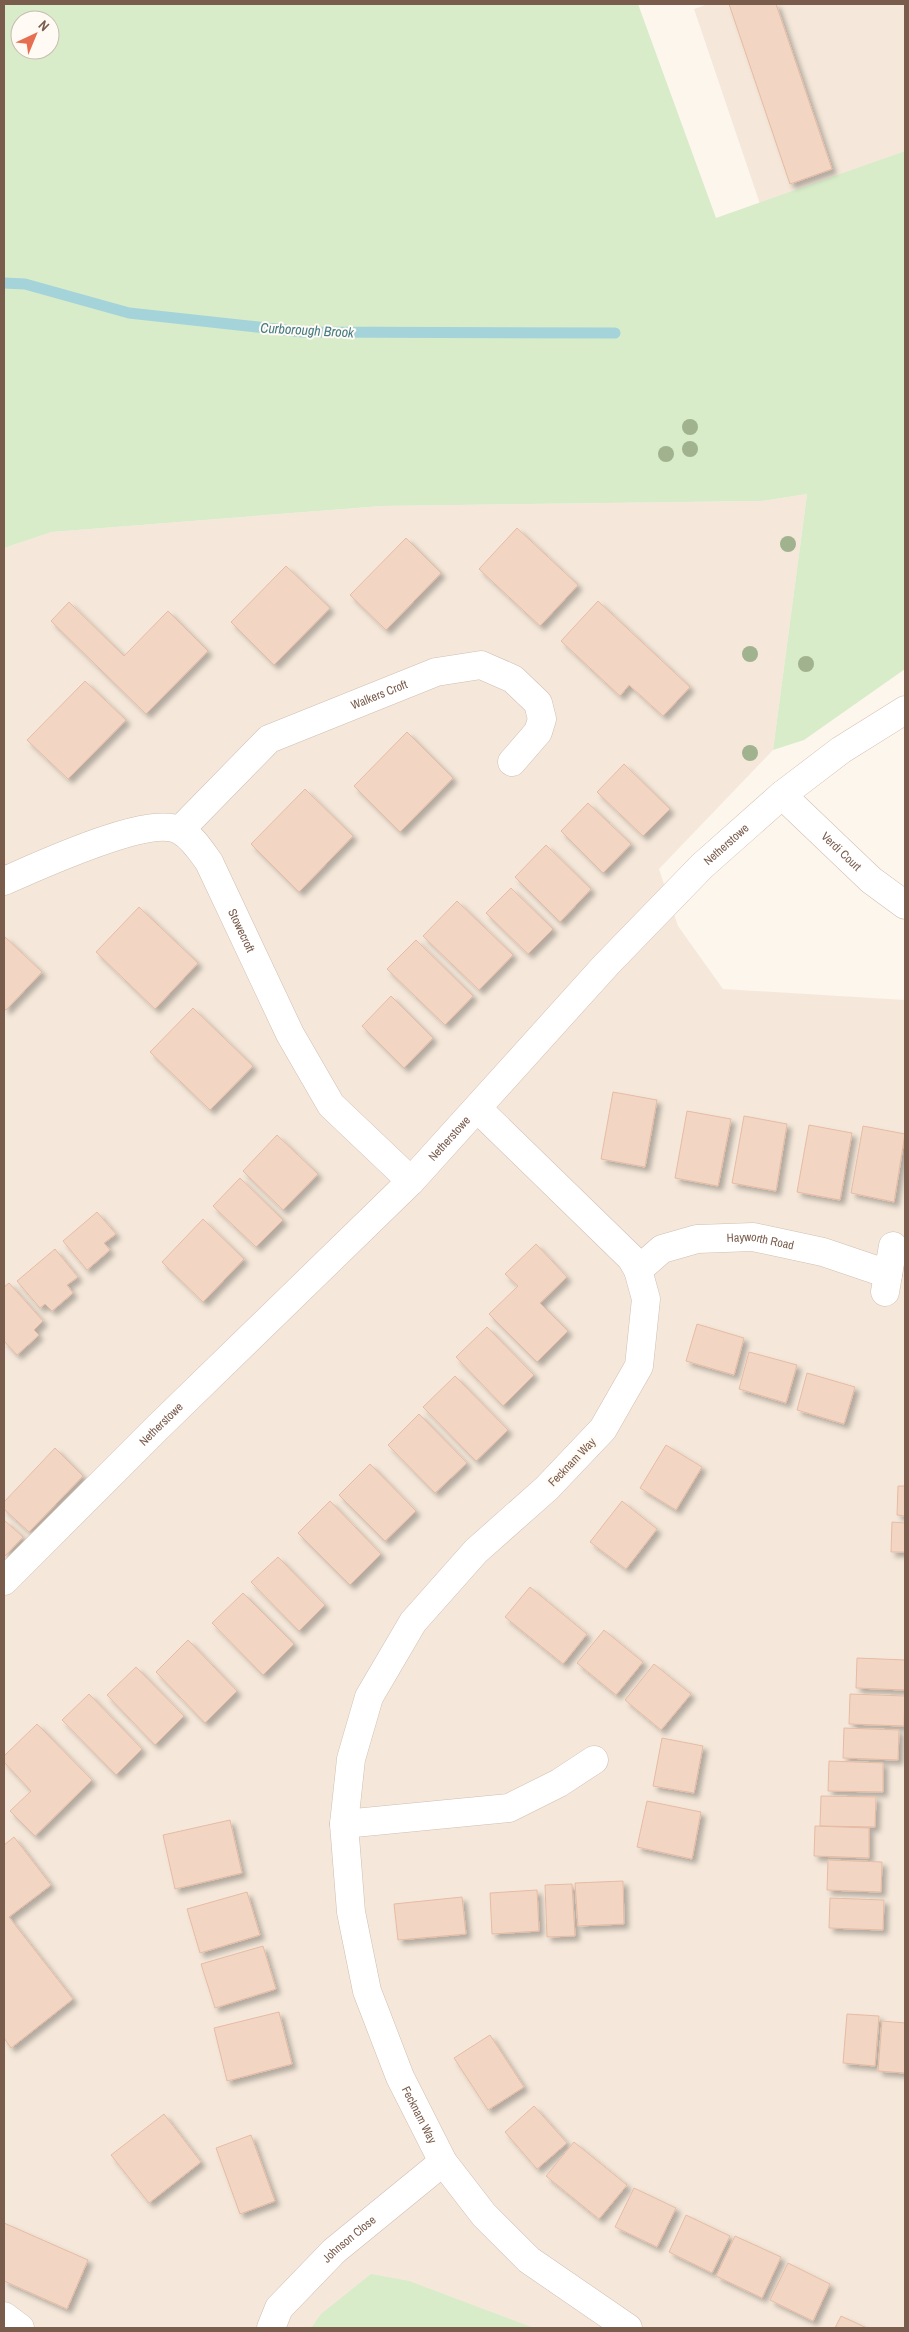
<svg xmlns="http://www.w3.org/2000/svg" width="909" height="2332" viewBox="0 0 909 2332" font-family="'Archivo Narrow',sans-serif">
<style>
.residential{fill:#f5e8da}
.green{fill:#d8ecc9;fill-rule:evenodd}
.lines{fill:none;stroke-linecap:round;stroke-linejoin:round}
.stream{stroke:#a5d3da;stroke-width:11}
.building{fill:#f3d5c3;stroke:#e6bba3;filter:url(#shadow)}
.street-casing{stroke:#d1beb0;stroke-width:29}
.secondary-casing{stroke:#d6c0b0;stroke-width:29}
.street{stroke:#fff;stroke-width:28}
.secondary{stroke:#fff;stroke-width:28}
.tree{fill:#a0b28e}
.labels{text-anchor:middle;stroke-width:4;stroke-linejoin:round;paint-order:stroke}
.street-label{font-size:12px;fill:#7a5c4d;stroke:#fffaf3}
.water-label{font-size:14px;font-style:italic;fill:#437c86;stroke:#fffaf3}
</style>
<defs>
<filter id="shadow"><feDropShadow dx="4.5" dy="4.5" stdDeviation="2.5" flood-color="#0004"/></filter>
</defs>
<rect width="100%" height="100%" fill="#fdf6ec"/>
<path class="residential" d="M 708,4 L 905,4 L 905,151 L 760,204 L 694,9 Z
M 807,494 L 773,750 L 659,869 L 678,926 L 723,989 L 905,1000 L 905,2328 L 4,2328 L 4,548 L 52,532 L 382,506 L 762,501 Z"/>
<path class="green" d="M 4,4 L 638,4 L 716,218 L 905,151 L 905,669 L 804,740 L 773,750 L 807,494 L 762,501 L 382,506 L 52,532 L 4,548 ZM 20,20 L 50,20 L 50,50 L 20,50 Z
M 371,2274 L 409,2281 L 534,2328 L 311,2328 L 321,2314 Z"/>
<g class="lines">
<path class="stream" d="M 4,283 L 25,284 L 129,313 L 303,332 L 615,333"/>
</g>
<path class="building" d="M 729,4 L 776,4 L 832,169 L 790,184 Z
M 517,528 L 578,585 L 540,626 L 479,569 Z
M 406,538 L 441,573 L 386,630 L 350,595 Z
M 286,566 L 330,608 L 274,665 L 231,622 Z
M 598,601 L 690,687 L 663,716 L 629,685 L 620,696 L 561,641 Z
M 69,602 L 124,656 L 168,611 L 208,651 L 146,714 L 51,621 Z
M 85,681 L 126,720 L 68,779 L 27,740 Z
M 407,732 L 453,778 L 400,832 L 354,786 Z
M 624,764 L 670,809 L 643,836 L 597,792 Z
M 305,789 L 353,836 L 299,892 L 251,844 Z
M 588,803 L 631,844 L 603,873 L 561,831 Z
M 546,845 L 591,889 L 560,922 L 515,877 Z
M 511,888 L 553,929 L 528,954 L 486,913 Z
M 457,901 L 513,955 L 479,990 L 423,936 Z
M 139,907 L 198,963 L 155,1009 L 96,952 Z
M 4,936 L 42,972 L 6,1010 L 4,1008 Z
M 416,940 L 473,996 L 445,1025 L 387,969 Z
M 391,996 L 433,1038 L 404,1068 L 362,1026 Z
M 193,1008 L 253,1066 L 210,1110 L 150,1052 Z
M 613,1092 L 657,1100 L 645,1167 L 601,1159 Z
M 687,1111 L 731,1119 L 718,1186 L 675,1178 Z
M 744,1116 L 787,1124 L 776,1191 L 732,1183 Z
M 809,1125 L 852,1133 L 840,1200 L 797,1192 Z
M 863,1126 L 905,1134 L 894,1202 L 851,1193 Z
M 277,1135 L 318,1174 L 283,1210 L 243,1171 Z
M 240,1178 L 283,1220 L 256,1247 L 213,1206 Z
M 97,1212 L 116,1234 L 104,1243 L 110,1250 L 87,1270 L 63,1241 Z
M 203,1219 L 244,1259 L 203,1302 L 162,1262 Z
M 536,1244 L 567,1277 L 540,1303 L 568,1331 L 537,1362 L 489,1314 L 518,1286 L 505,1274 Z
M 55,1249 L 78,1277 L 67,1285 L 73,1293 L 52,1311 L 45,1304 L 40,1308 L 17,1281 Z
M 9,1283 L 43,1321 L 34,1330 L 39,1335 L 17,1355 L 4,1341 L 4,1287 Z
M 697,1324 L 744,1338 L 734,1375 L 686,1361 Z
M 487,1327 L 534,1375 L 503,1406 L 456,1357 Z
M 749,1352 L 797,1365 L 786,1403 L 739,1389 Z
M 807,1373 L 855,1387 L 844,1424 L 797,1410 Z
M 455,1376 L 508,1430 L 476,1461 L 423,1407 Z
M 419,1414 L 467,1463 L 435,1493 L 388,1445 Z
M 666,1445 L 702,1467 L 676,1510 L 640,1488 Z
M 55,1448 L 83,1476 L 29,1532 L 4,1509 L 4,1502 Z
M 370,1464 L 416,1511 L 385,1541 L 339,1495 Z
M 898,1486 L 905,1486 L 905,1516 L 897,1515 Z
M 330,1501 L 381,1554 L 350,1585 L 298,1533 Z
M 622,1501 L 657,1529 L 626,1569 L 590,1542 Z
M 4,1520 L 23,1537 L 4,1557 Z
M 892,1522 L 905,1523 L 905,1552 L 891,1552 Z
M 278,1557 L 325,1605 L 299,1631 L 251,1582 Z
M 530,1587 L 587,1634 L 563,1664 L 505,1617 Z
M 243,1593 L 294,1644 L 263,1675 L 212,1623 Z
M 604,1630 L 643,1662 L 616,1695 L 577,1663 Z
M 188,1640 L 237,1691 L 205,1723 L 156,1672 Z
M 857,1658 L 905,1660 L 905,1690 L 856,1688 Z
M 654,1664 L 691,1694 L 661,1730 L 625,1700 Z
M 136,1667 L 184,1716 L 155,1745 L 107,1695 Z
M 89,1694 L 142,1749 L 116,1775 L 62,1720 Z
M 850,1694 L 905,1696 L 904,1726 L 849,1724 Z
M 37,1724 L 92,1780 L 35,1836 L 10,1811 L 31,1791 L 4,1762 L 4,1756 Z
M 844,1728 L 899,1730 L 898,1760 L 843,1758 Z
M 662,1738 L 703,1746 L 694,1793 L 653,1786 Z
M 829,1761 L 883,1763 L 883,1792 L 828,1791 Z
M 821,1796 L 876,1797 L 875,1827 L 820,1826 Z
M 647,1801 L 701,1812 L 692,1859 L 637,1847 Z
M 230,1820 L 242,1873 L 175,1889 L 163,1835 Z
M 815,1826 L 869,1828 L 869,1858 L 814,1856 Z
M 14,1837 L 51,1885 L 9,1917 L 73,1999 L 11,2048 L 4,2038 L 4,1845 Z
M 828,1860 L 882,1862 L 881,1892 L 827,1890 Z
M 623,1881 L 624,1924 L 578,1926 L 575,1883 Z
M 572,1884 L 575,1936 L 547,1937 L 545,1885 Z
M 537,1890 L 539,1931 L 492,1934 L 490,1893 Z
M 247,1892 L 260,1935 L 200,1953 L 187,1909 Z
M 462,1897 L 466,1934 L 398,1940 L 394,1904 Z
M 830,1898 L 884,1900 L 883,1930 L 829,1928 Z
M 263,1946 L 276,1989 L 215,2008 L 201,1964 Z
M 279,2012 L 292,2064 L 227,2081 L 214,2028 Z
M 847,2014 L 879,2016 L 875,2066 L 843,2063 Z
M 882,2021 L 905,2023 L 905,2073 L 878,2071 Z
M 490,2035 L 524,2087 L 488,2110 L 454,2058 Z
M 534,2106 L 567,2143 L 537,2169 L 505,2132 Z
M 164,2114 L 201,2162 L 149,2203 L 111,2155 Z
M 251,2135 L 275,2201 L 240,2214 L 216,2148 Z
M 574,2142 L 627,2185 L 599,2219 L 546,2176 Z
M 634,2188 L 676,2208 L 657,2247 L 615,2227 Z
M 686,2215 L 730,2236 L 712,2273 L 669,2252 Z
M 4,2223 L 88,2260 L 67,2309 L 4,2281 Z
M 735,2236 L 781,2257 L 762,2298 L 716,2276 Z
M 788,2263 L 830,2284 L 813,2321 L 770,2300 Z
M 841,2316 L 867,2328 L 835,2328 Z"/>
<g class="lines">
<g class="street-casing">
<g id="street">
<path id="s1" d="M 782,795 L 871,880 L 905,905"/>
<path id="s2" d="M 180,830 L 269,739 L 436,672 L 481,665 L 513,679 L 538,703 L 542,719 L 538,732 L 512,762"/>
<path id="s3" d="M 4,881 C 37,867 151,813 181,831 C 193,838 201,851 209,862 L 290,1034 L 331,1105 L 411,1181"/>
<path id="s4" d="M 478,1109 L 631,1258 L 638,1270 L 646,1299 L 639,1366 L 603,1429 L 547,1488 L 476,1551 L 413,1622 L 369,1697 L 351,1759 L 344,1824 L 351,1912 L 367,1991 L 400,2077 L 443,2162 L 484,2215 L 529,2260 L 628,2328"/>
<path id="s5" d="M 638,1270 L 662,1249 L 697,1239 L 753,1237 L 823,1252 L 888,1274"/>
<path d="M 885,1292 L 893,1246"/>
<path d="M 344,1824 L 509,1808 L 559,1783 L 594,1760"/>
<path d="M 4,2316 L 20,2328"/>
<path id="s6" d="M 271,2328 L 279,2308 L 334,2251 L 443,2162"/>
</g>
</g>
<g class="secondary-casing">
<g id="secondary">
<path id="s7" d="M 4,1581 L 156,1429 L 411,1181 L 606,965 L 702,866 L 782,795 L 841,750 L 905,710"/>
</g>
</g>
<use href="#street" class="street"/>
<use href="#secondary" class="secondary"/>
</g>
<g class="tree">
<circle cx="690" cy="427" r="8"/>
<circle cx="690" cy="449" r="8"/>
<circle cx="666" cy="454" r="8"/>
<circle cx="788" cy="544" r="8"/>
<circle cx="750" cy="654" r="8"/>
<circle cx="806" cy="664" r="8"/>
<circle cx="750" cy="753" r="8"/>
</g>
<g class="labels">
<g class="street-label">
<text dy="4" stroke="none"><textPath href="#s2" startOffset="246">Walkers Croft</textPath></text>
<text dy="4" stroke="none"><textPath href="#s7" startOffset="1032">Netherstowe</textPath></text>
<text dy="4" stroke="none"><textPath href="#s1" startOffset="82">Verdi Court</textPath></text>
<text dy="4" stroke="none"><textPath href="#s3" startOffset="305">Stowecroft</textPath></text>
<text dy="4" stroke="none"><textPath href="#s7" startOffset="628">Netherstowe</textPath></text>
<text dy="4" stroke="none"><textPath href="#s5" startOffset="132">Hayworth Road</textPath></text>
<text dy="4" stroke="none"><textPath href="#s7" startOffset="222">Netherstowe</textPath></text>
<text transform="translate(572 1462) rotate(-46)" y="4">Fecknam Way</text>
<text dy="4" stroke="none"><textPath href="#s4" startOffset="1189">Fecknam Way</textPath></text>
<text dy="4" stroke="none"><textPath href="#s6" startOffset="120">Johnson Close</textPath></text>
</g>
<g class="water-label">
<text transform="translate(307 330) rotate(3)" y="5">Curborough Brook</text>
</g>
</g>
<rect width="909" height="2332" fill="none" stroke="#7a5c4d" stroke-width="10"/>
<g transform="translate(35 35) rotate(44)"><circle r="24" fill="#fffaf3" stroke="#cabbb1"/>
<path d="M0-4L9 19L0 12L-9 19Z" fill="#e76f51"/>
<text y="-8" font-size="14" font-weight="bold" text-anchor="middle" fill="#7a5c4d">N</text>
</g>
</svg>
